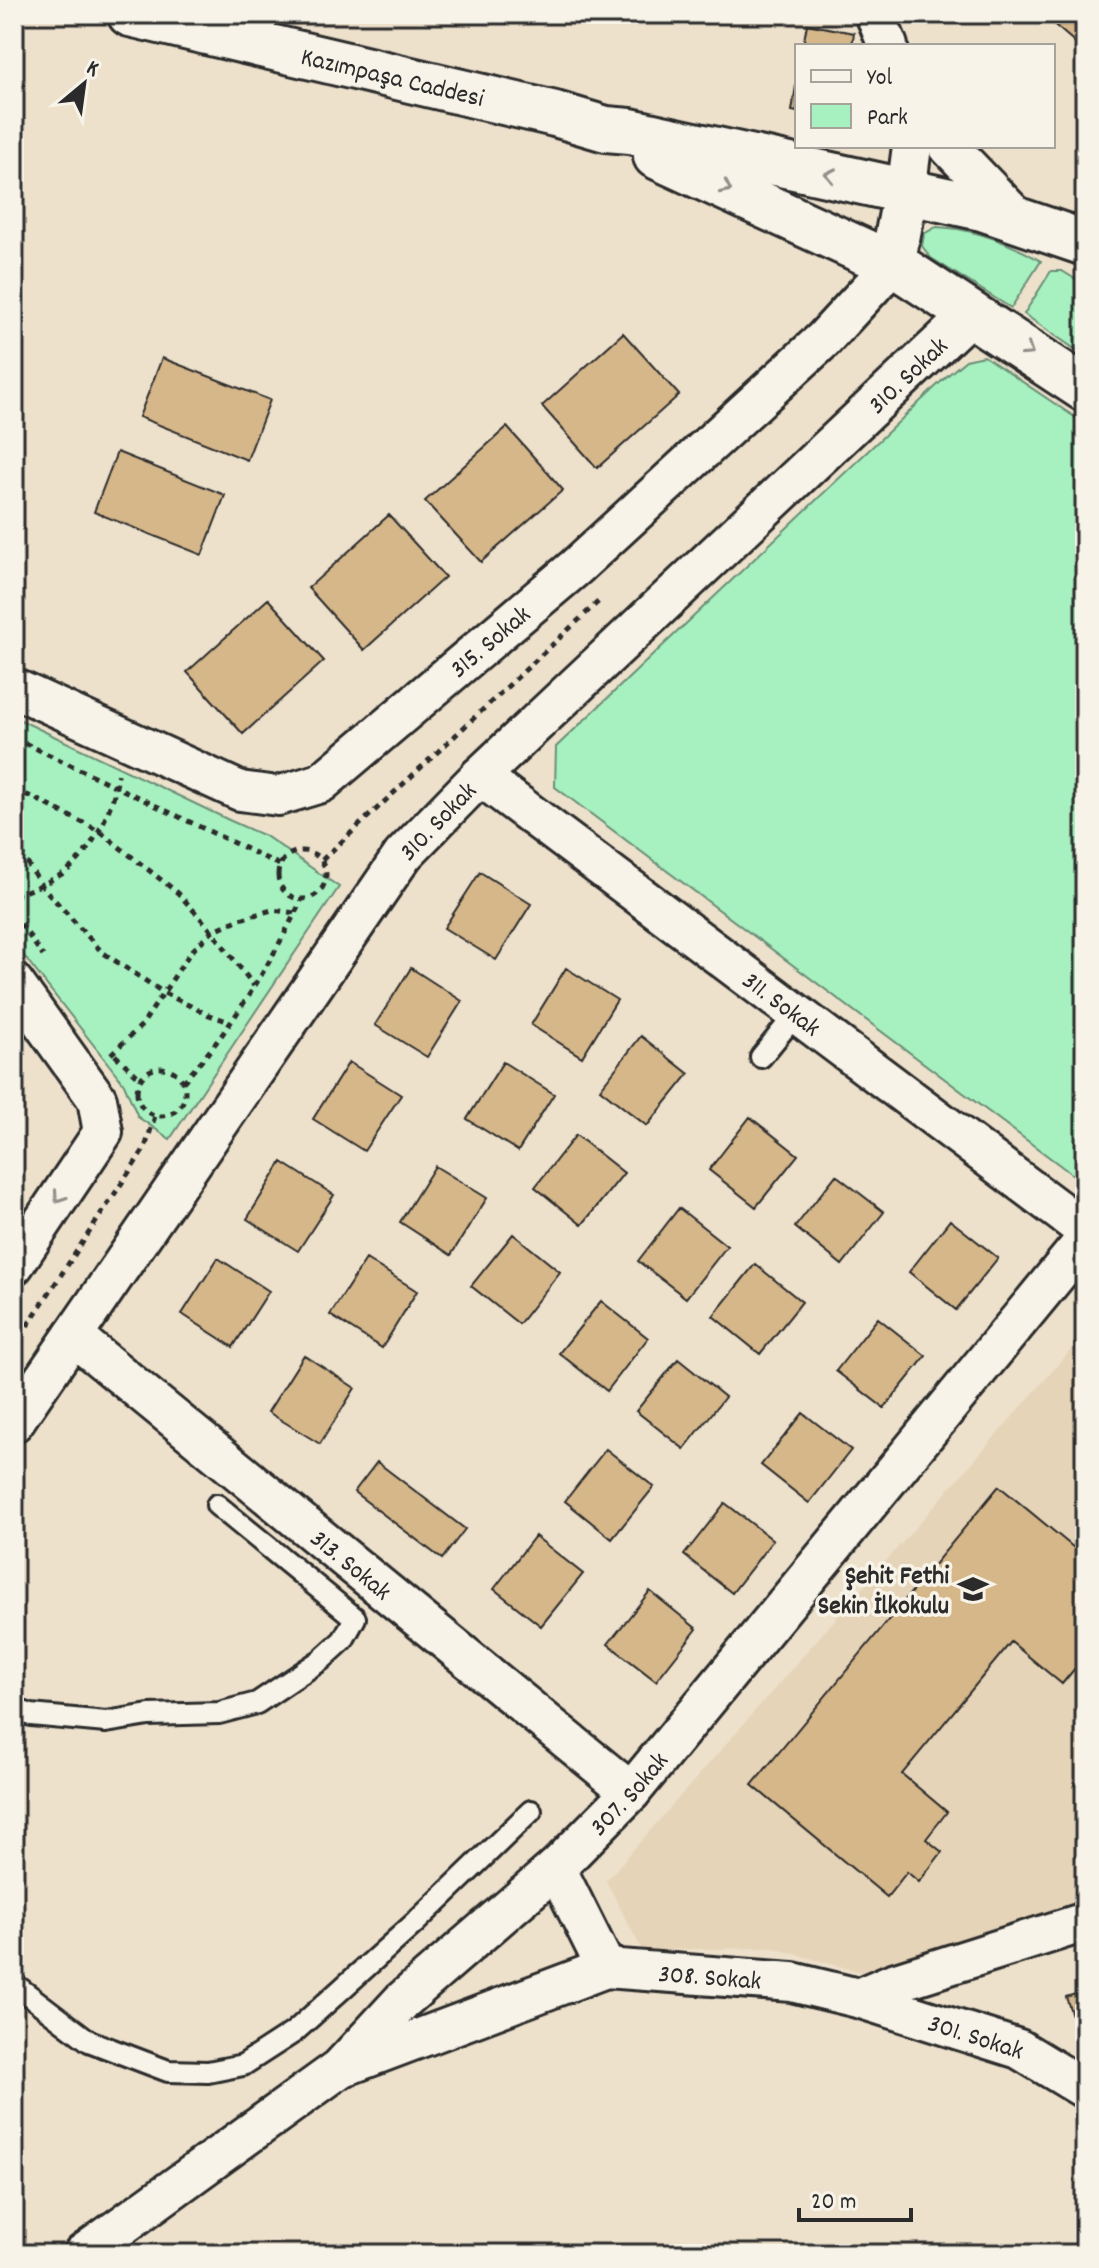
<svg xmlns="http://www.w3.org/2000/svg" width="1099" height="2268" viewBox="0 0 1099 2268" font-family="Dekko,sans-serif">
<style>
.built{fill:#e6d4b8}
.green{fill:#a7f1c0;stroke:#698e76;stroke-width:2}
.building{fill:#d6b78a;stroke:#2b2b2b;stroke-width:2}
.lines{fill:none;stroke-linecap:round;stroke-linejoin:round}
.lane-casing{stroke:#2b2b2b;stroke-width:26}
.street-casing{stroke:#2b2b2b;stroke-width:44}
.secondary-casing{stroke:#2b2b2b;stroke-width:50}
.path{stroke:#2b2b2b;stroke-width:5;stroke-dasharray:6 6;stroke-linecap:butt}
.lane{stroke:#f7f3e8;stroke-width:20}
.street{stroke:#f7f3e8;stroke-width:38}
.secondary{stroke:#f7f3e8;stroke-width:44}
.oneway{stroke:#918f8a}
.labels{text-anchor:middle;stroke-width:7;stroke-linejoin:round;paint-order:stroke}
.street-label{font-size:26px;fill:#2b2b2b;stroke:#f7f3e8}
.poi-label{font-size:26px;font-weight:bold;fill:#2b2b2b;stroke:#f7f3e8;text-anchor:end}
</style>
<rect width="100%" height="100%" fill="#ede1cc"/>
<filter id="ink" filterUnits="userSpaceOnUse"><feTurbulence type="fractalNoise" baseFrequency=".0125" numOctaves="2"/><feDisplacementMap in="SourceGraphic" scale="16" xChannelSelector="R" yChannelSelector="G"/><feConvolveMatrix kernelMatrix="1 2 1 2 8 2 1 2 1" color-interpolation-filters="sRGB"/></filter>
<g filter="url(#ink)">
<path class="built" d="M 1084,1335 L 1085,1902 L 860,1972 L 773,1948 L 642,1950 L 606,1881 Z"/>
<path class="green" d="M 936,227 C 974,228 1008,242 1041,261 L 1011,308 L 931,258 L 922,246 L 924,234 Z
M 1051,271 L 1062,271 L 1085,285 L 1085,356 L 1024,314 Z
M 984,356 L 1085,424 L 1085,1173 L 1073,1175 L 555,787 L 556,747 L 948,375 L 966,360 Z
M 14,717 L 231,821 L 267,837 L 339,887 L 170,1139 L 138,1117 L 124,1084 L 14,943 Z"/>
<path class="building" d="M 1042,14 L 1085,14 L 1085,51 Z
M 807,24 L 854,33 L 852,46 L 803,46 Z
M 797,80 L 797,112 L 792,111 Z
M 623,333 L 679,395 L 597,468 L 542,406 Z
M 162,358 L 270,400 L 247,460 L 139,417 Z
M 507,427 L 563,490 L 481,562 L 425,501 Z
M 117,452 L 225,495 L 202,555 L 94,512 Z
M 389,515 L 445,577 L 364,650 L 308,588 Z
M 268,599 L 324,661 L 243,734 L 187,672 Z
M 480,872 L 531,904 L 496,960 L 444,928 Z
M 411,968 L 462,1001 L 427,1057 L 375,1025 Z
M 566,968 L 617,1000 L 582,1057 L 531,1025 Z
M 641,1036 L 689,1074 L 647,1126 L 600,1089 Z
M 349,1062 L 401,1095 L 364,1151 L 313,1119 Z
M 503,1062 L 554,1094 L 518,1151 L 467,1119 Z
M 750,1117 L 798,1155 L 756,1207 L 709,1170 Z
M 576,1135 L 624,1173 L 582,1225 L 535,1187 Z
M 282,1162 L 334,1195 L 298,1251 L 247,1219 Z
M 435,1166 L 487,1198 L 451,1255 L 400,1222 Z
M 836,1175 L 884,1212 L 842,1265 L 795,1227 Z
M 679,1208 L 727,1246 L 686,1298 L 638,1261 Z
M 950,1220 L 998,1258 L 956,1310 L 909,1272 Z
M 513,1234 L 560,1272 L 519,1324 L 471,1286 Z
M 218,1258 L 269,1291 L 233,1347 L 182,1314 Z
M 366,1259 L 417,1291 L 382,1348 L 330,1315 Z
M 755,1264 L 802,1302 L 760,1354 L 713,1316 Z
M 601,1301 L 648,1338 L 607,1391 L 559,1353 Z
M 878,1318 L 926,1356 L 884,1408 L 836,1371 Z
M 304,1355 L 355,1388 L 320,1444 L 268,1412 Z
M 678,1359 L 725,1397 L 684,1449 L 636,1411 Z
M 803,1413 L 851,1450 L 809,1503 L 761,1465 Z
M 606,1449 L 654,1487 L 612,1539 L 565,1501 Z
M 377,1462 L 465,1529 L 442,1559 L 354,1492 Z
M 999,1486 L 1085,1557 L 1085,1675 L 1076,1667 L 1062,1684 L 1011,1642 L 902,1774 L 947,1812 L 926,1839 L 942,1852 L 919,1882 L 907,1872 L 887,1897 L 752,1785 Z
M 725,1503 L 773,1540 L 732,1593 L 684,1555 Z
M 535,1536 L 583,1574 L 541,1626 L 494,1589 Z
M 650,1591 L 697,1629 L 656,1681 L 608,1644 Z
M 1085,1991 L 1085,2055 L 1066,1997 Z"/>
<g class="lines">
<g class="lane-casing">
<path id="lane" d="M 761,1057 L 796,1014
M 14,1709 L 31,1715 L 106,1722 L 149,1715 L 219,1713 L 257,1703 L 321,1660 L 343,1640 L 355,1618 L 217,1505
M 14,1984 L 89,2041 L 168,2071 L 208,2072 L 243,2065 L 294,2032 L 416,1922 L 531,1811"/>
</g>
<g class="street-casing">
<g id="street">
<path d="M 875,14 L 888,46"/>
<path d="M 948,146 L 1020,221"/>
<path d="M 906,192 L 912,146"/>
<path id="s1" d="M 14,688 L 240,791 L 278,796 L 321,783 L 576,567 L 823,340 L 892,265"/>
<path id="s2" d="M 480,776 L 1085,1230"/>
<path d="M 14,983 L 97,1099 L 103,1132 L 14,1265"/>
<path id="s3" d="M 73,1336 L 631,1792"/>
<path id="s4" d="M 14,1422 L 403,855 L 480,776 L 971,314"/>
<path d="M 556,1868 L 606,1968"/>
<path id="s5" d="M 858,1998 L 1019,2049 L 1085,2089"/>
<path id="s6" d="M 346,2066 L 606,1968 L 792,1982 L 858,1998 L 893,1983 L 1085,1922"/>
<path id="s7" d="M 83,2254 L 340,2068 L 402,2001 L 556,1868 L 631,1792 L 1085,1240"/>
</g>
</g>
<g class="secondary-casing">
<g id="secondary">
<path id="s8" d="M 130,14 L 555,114 L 606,129 L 630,131 L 982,208 L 1085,243"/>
<path d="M 656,156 L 902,269 L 1085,389"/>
<path d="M 892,265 L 906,192"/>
</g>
</g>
<path class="path" d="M 14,738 L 280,865
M 14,790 L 32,797 L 99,831 L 178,893 L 212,931 L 254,986
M 14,842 L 41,885 L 102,952 L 164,993 L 209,1015 L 230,1022
M278 875a24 24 0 1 1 48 0a24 24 0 1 1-48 0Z
M 322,860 L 599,601
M 14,896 C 31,889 50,882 65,872 C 92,853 115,806 118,774
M 14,914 L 43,956
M 111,1054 L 142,1025 L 190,953 L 212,931 L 240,919 L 272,910 L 295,913
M 115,1055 L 141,1079
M137 1092a24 24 0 1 1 48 0a24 24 0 1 1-48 0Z
M 183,1082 C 232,1029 271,963 302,899
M 14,1346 L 145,1148 L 155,1116"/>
<use href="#lane" class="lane"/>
<use href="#street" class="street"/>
<use href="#secondary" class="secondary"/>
</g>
<defs><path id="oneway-chevron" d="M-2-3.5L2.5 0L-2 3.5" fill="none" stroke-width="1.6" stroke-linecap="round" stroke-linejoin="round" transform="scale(2)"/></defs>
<g class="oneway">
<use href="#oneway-chevron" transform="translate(830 175) rotate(-168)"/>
<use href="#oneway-chevron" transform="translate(726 188) rotate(25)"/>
<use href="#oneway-chevron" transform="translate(1028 351) rotate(33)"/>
<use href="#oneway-chevron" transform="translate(59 1197) rotate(124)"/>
</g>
</g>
<defs>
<g id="school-bare" transform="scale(2.4)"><path d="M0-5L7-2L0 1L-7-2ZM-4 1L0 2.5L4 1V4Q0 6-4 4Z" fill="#2b2b2b" stroke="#f7f3e8" stroke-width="2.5" paint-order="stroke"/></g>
</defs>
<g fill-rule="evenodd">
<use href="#school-bare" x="973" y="1589"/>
</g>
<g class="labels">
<g class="street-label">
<text dy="9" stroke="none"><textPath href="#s8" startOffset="270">Kazımpaşa Caddesi</textPath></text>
<text dy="9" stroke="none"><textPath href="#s4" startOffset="1384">310. Sokak</textPath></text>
<text dy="9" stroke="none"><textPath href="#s1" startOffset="552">315. Sokak</textPath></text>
<text dy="9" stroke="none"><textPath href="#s4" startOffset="736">310. Sokak</textPath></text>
<text dy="9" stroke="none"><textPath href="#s2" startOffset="378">311. Sokak</textPath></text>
<text dy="9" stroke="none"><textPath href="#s3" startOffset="360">313. Sokak</textPath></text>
<text dy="9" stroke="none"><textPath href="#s7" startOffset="716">307. Sokak</textPath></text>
<text dy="9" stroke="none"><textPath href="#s6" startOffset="382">308. Sokak</textPath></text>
<text dy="9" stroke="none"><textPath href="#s5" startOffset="124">301. Sokak</textPath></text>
</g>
<g class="poi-label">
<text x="949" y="1583">Şehit Fethi<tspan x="949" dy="30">Sekin İlkokulu</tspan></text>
</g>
</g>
<rect width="1099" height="2268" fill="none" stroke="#f7f3e8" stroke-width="48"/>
<rect x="24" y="24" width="1051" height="2220" fill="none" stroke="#2b2b2b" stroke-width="3" filter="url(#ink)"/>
<rect x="795" y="44" width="260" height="104" fill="#f7f3e8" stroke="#a5a39c" stroke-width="2"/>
<rect x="811" y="70" width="40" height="12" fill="#f7f3e8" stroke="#a5a39c" stroke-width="2"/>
<text x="867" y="84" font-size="24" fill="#2b2b2b">Yol</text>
<rect x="811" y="104" width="40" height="24" fill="#a7f1c0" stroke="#a5a39c" stroke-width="2"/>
<text x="867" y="124" font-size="24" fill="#2b2b2b">Park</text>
<g transform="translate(84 84) rotate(29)" stroke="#f7f3e8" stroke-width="6" paint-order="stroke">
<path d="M0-6L14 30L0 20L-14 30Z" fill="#2b2b2b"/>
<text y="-12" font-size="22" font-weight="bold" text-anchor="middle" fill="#2b2b2b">K</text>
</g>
<path d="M799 2208v12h112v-12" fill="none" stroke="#2b2b2b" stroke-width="4"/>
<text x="811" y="2208" font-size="24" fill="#2b2b2b" stroke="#f7f3e8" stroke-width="6" paint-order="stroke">20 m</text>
</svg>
